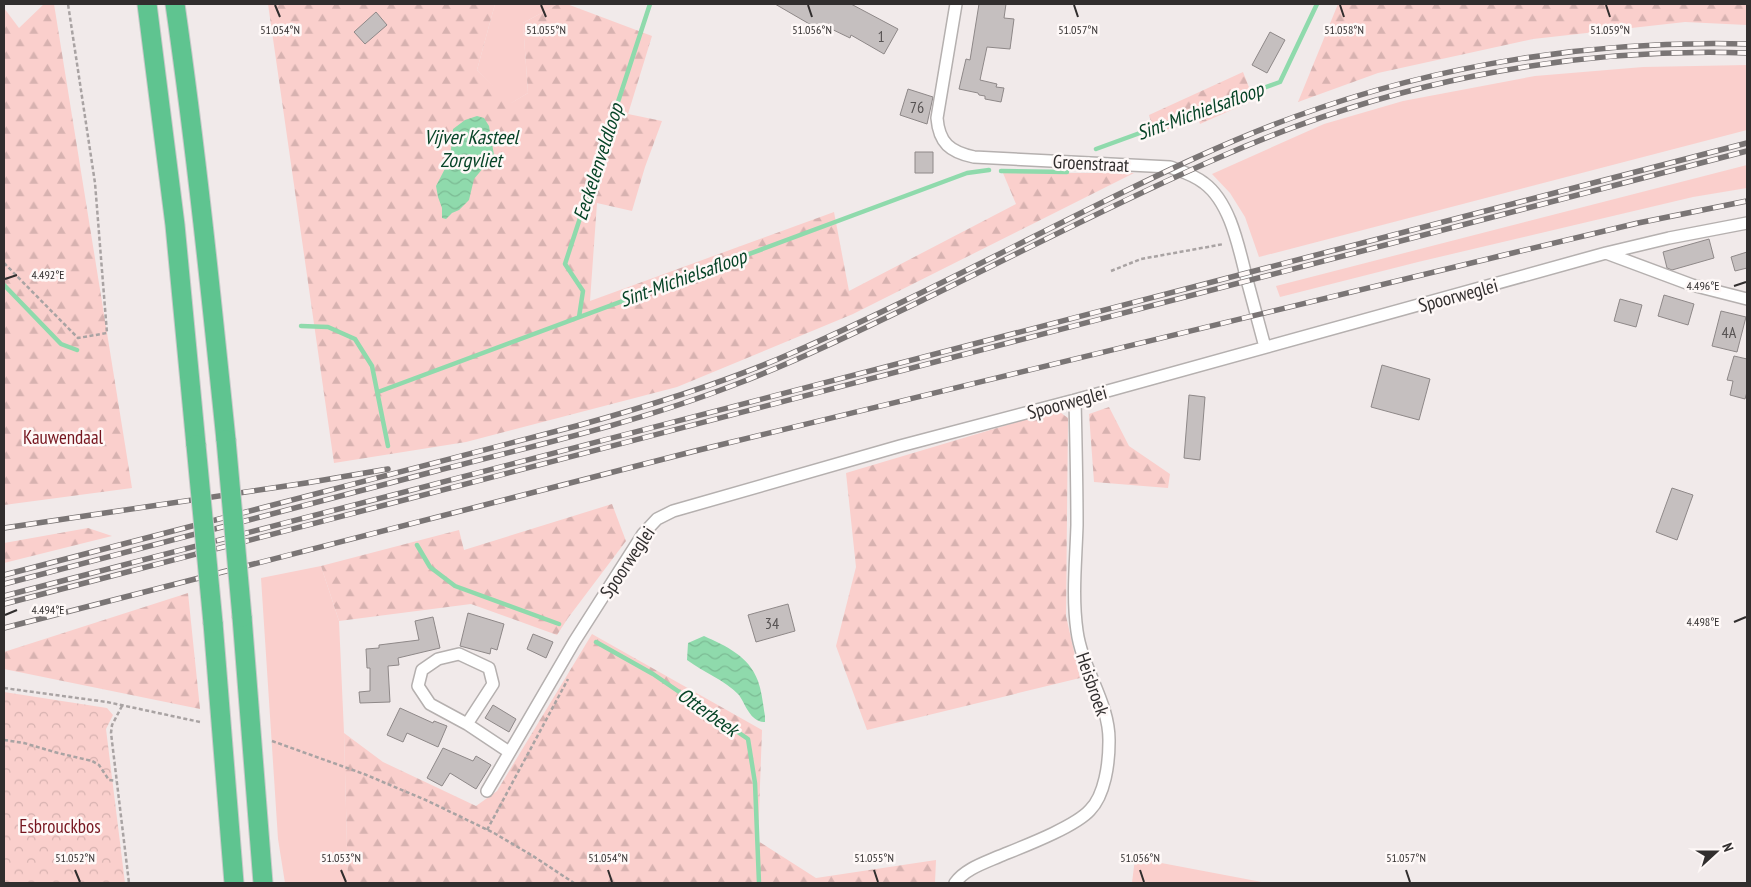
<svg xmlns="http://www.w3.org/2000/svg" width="1751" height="887" viewBox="0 0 1751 887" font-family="'PT Sans Narrow',sans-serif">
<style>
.grass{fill:#facfcc}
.forest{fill:url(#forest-firs)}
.park{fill:url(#park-crowns)}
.water{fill:url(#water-waves)}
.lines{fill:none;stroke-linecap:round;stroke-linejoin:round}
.stream{stroke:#8fdaac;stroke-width:4.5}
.building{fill:#c5bfbf;stroke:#8e8888}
.minor-casing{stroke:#b5b0af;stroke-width:14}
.trunk-casing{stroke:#c9c9c9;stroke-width:21}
.path{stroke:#a9a3a3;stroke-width:2.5;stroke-dasharray:4 2.5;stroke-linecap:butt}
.minor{stroke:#fff;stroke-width:11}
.trunk{stroke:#5fc490;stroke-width:19}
.rail-casing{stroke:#7a7575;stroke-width:5.5}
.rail{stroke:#fef8f7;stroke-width:4;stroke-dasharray:11;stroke-linecap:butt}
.trunk-bridge-casing{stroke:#c9c9c9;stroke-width:21;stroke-linecap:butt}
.trunk-bridge{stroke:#5fc490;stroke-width:19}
.ticks{fill:none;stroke:#312e2e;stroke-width:2}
.labels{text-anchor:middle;stroke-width:5;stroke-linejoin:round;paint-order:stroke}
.number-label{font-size:16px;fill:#565252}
.street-label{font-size:19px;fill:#312e2e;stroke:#fef8f7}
.park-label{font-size:19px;fill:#76161f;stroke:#fef8f7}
.water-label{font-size:20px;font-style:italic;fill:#074427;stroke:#fef8f7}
.ticks-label{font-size:12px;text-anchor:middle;fill:#312e2e;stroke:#fef8f7;stroke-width:5;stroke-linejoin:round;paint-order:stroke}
</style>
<defs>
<pattern id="forest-firs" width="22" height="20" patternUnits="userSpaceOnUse" patternTransform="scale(1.25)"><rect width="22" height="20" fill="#facfcc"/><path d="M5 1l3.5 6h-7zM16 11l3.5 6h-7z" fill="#d7b2b0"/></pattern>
<pattern id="park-crowns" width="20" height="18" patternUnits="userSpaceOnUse" patternTransform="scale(1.25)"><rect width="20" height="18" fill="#facfcc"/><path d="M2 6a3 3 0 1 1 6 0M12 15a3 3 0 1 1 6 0" fill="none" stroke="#d7b2b0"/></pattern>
<pattern id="water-waves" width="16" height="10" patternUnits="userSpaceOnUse" patternTransform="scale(1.25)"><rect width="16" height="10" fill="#8fdaac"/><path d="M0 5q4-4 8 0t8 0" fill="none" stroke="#7cbb94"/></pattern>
</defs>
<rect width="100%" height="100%" fill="#f1eaea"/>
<path class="grass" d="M 495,4 L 558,4 L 523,23 L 528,93 L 510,104 L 477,70 Z
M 1747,65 L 1747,130 L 1259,257 L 1245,217 L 1230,193 L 1212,174 L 1324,124 L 1403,101 L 1535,76 L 1643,67 Z
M 1747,165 L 1747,188 L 1693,197 L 1418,262 L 1280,297 L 1276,286 Z
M 321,566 L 339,621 L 344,733 L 348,883 L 285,883 L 278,839 L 261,578 Z
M 1135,858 L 1267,883 L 1132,883 Z"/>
<path class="forest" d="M 44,4 L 54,4 L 132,488 L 4,505 L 4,8 L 19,28 Z
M 268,4 L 495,4 L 477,70 L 511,103 L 528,93 L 523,23 L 558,4 L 567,4 L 652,36 L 628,114 L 662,121 L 645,167 L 632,211 L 597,203 L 590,301 L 834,212 L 849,291 L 1016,204 L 1003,173 L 1134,173 L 853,314 L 677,387 L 466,442 L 334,463 Z
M 1338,4 L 1747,4 L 1747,25 L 1685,22 L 1533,39 L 1378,73 L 1298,102 Z
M 1243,72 L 1254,100 L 1200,124 L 1197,116 L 1155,135 L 1149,115 Z
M 1109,407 L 1129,446 L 1170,474 L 1168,488 L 1094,482 L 1089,414 Z
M 1057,410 L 1068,418 L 1066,616 L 1080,678 L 867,730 L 836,646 L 856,567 L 846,473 Z
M 612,504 L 626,541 L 568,618 L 557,635 L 471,604 L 339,621 L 321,566 L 459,530 L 464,550 Z
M 88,528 L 112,536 L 4,563 L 4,543 Z
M 188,593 L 200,709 L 4,669 L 4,652 Z
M 592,634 L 762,730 L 758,841 L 816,878 L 936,860 L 935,883 L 348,883 L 344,733 L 383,762 L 476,806 L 497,791 Z"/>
<path class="park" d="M 4,692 L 107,708 L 113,715 L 106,729 L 125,883 L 4,883 Z"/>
<path class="water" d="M 477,116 L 484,118 L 489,126 L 494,155 L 474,179 L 469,200 L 459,210 L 452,213 L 446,219 L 442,218 L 442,208 L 438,197 L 436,186 L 450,159 L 453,129 L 465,120 Z
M 704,636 C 726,646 749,656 758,681 C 762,692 763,705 765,716 L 765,722 C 750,722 746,705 739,695 C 725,680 703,672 687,660 L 688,643 Z"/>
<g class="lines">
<path class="stream" d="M 1096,149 L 1280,82 L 1317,4
M 1001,171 L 1067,172
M 4,285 L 61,344 L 77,350
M 579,317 L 583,291 L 565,264 L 650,4
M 301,326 L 328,327 L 355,339 L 372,366 L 388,446
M 378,392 L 967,173 L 989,170
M 417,545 L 430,567 L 455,586 L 559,624
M 596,642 L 653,674 L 748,739 L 755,783 L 759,883"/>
</g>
<path class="building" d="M 775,4 L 851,4 L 898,29 L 884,54 L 851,35 L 850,38 L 821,24 L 818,29 Z
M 979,4 L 1006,4 L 1004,18 L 1014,19 L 1010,49 L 987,47 L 980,80 L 997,84 L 996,87 L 1004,88 L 1001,102 L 985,99 L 985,96 L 979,95 L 978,93 L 959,89 L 966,59 L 970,60 Z
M 376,12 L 387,25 L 365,44 L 354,32 Z
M 1270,32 L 1285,40 L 1267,73 L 1252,65 Z
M 908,89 L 933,97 L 927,124 L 900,115 Z
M 915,152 L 933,152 L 933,173 L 915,173 Z
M 1709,239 L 1714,258 L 1672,270 L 1667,268 L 1663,252 Z
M 1747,252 L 1747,268 L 1735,271 L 1731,257 Z
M 1664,295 L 1694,304 L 1688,325 L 1658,316 Z
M 1620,299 L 1642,305 L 1636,327 L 1614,321 Z
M 1721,311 L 1746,317 L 1737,352 L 1712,346 Z
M 1734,356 L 1747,359 L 1747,392 L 1745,399 L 1730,395 L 1733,381 L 1727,380 Z
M 1382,365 L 1430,379 L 1419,420 L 1371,407 Z
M 1189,395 L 1205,397 L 1200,460 L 1184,458 Z
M 1672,488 L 1693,495 L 1677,540 L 1656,532 Z
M 788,604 L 795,631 L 756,642 L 748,615 Z
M 468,613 L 504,624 L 497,650 L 491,648 L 490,654 L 460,646 Z
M 433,617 L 440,648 L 398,658 L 399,665 L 388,666 L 390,702 L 360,703 L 359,692 L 370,691 L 370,668 L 367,668 L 366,649 L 379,648 L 379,645 L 419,640 L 415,621 Z
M 533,634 L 553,642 L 546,658 L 527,649 Z
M 493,705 L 516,719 L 509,732 L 485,718 Z
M 400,708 L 433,723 L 434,721 L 447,726 L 438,747 L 407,733 L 403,742 L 387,735 Z
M 443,748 L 473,761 L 476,756 L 491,765 L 476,789 L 450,773 L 442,786 L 427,778 Z"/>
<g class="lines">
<g class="minor-casing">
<path id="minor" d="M 956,4 L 937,118 C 939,143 950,152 974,157 L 1170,167 C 1181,171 1194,175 1204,183 C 1231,203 1239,249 1247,280 C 1253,302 1259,324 1265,347
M 1606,253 L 1692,285 L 1747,299
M 467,724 L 493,684 L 489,668 L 459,654 L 438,659 L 422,670 L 418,686 L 430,704 L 467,724 L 509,752
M 487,791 L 574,642 L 643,534 L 657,519 L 673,511 L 900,446 L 1075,400 L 1606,253 L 1669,238 L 1747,223
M 955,883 C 965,869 984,863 1000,856 C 1022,847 1075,827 1090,810 C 1105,795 1109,763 1109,742 C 1110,703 1082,669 1077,631 C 1072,596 1076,560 1077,525 C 1077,483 1076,442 1075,400"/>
</g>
<g class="trunk-casing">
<path id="trunk" d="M 147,4 L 175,225 L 196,445
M 175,4 C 196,149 211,294 226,440
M 242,617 L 263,883
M 213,623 L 234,883"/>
</g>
<path class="path" d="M 4,263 L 78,338 L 107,333 L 95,183 L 68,4
M 1111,271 L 1141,259 L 1224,244
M 4,688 L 107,702 L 200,722
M 122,706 L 112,725 L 111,733 L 129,883
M 4,740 L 24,743 L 58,753 L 92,761 L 99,765 L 109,780 L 116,781
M 272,741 L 364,774 L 428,801 L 494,833 L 533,856 L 574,883
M 487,830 L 568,679"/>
<use href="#minor" class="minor"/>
<use href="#trunk" class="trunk"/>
<g class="rail-casing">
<path id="rail" d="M 4,528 L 306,483 L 388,469
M 4,575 L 580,425 C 652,405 724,383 792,353 C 897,307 998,254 1101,203 C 1164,172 1228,141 1294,117 C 1439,64 1594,40 1747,44
M 4,584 C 147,547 290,509 432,472 C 533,446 636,423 734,385 C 800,360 863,329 927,298 C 1023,251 1119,201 1218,158 C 1384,84 1565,47 1747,53
M 4,596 L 1747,143
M 4,604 L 1747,151
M 4,628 L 699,450 L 1500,256 L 1638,223 L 1747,201"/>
</g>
<use href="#rail" class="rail"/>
<g class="trunk-bridge-casing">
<path id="trunk-bridge" d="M 226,440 L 242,617
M 196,445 L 213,623"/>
</g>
<use href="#trunk-bridge" class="trunk-bridge"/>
</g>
<path class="ticks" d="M 275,5 L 280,17M 541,5 L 546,17M 808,5 L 812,17M 1074,5 L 1078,17M 1340,5 L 1344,17M 1606,5 L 1610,17M 5,279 L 17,275M 1734,286 L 1746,282M 5,615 L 17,610M 1734,622 L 1746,617M 75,870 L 80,882M 341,870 L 346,882M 608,870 L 612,882M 874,870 L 878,882M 1140,870 L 1144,882M 1406,870 L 1410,882"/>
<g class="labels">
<g class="number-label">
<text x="881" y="42">1</text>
<text x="917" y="113">76</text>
<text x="1729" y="338">4A</text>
<text x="772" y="629">34</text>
</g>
<g class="street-label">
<text transform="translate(1091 163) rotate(3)" y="7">Groenstraat</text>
<text transform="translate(1458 295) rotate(-15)" y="7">Spoorweglei</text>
<text transform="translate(1067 402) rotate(-15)" y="7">Spoorweglei</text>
<text transform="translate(627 562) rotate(-56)" y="7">Spoorweglei</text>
<text transform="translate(1093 684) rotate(71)" y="7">Heisbroek</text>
</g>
<g class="park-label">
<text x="63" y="444">Kauwendaal</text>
<text x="60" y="833">Esbrouckbos</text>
</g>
<g class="water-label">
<text transform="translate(1200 111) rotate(-20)" y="7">Sint-Michielsafloop</text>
<text x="471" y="144">Vijver Kasteel<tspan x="471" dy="23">Zorgvliet</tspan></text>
<text transform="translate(598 162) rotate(-72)" y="7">Eeckelenveldloop</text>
<text transform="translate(683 278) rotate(-20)" y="7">Sint-Michielsafloop</text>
<text transform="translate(708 712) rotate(35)" y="7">Otterbeek</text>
</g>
</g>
<g class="ticks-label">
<text x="280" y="34">51.054°N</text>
<text x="546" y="34">51.055°N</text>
<text x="812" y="34">51.056°N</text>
<text x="1078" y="34">51.057°N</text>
<text x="1344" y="34">51.058°N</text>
<text x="1610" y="34">51.059°N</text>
<text x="48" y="279">4.492°E</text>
<text x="1703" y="290">4.496°E</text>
<text x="48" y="614">4.494°E</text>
<text x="1703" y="626">4.498°E</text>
<text x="75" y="862">51.052°N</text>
<text x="341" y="862">51.053°N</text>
<text x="608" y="862">51.054°N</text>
<text x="874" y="862">51.055°N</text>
<text x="1140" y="862">51.056°N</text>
<text x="1406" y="862">51.057°N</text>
</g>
<rect width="1751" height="887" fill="none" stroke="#312e2e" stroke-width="10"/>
<g transform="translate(1716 852) rotate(69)" stroke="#fef8f7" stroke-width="4" paint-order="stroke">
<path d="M0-4L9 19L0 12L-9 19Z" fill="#312e2e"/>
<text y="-8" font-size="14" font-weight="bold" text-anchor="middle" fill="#312e2e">N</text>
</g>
</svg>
